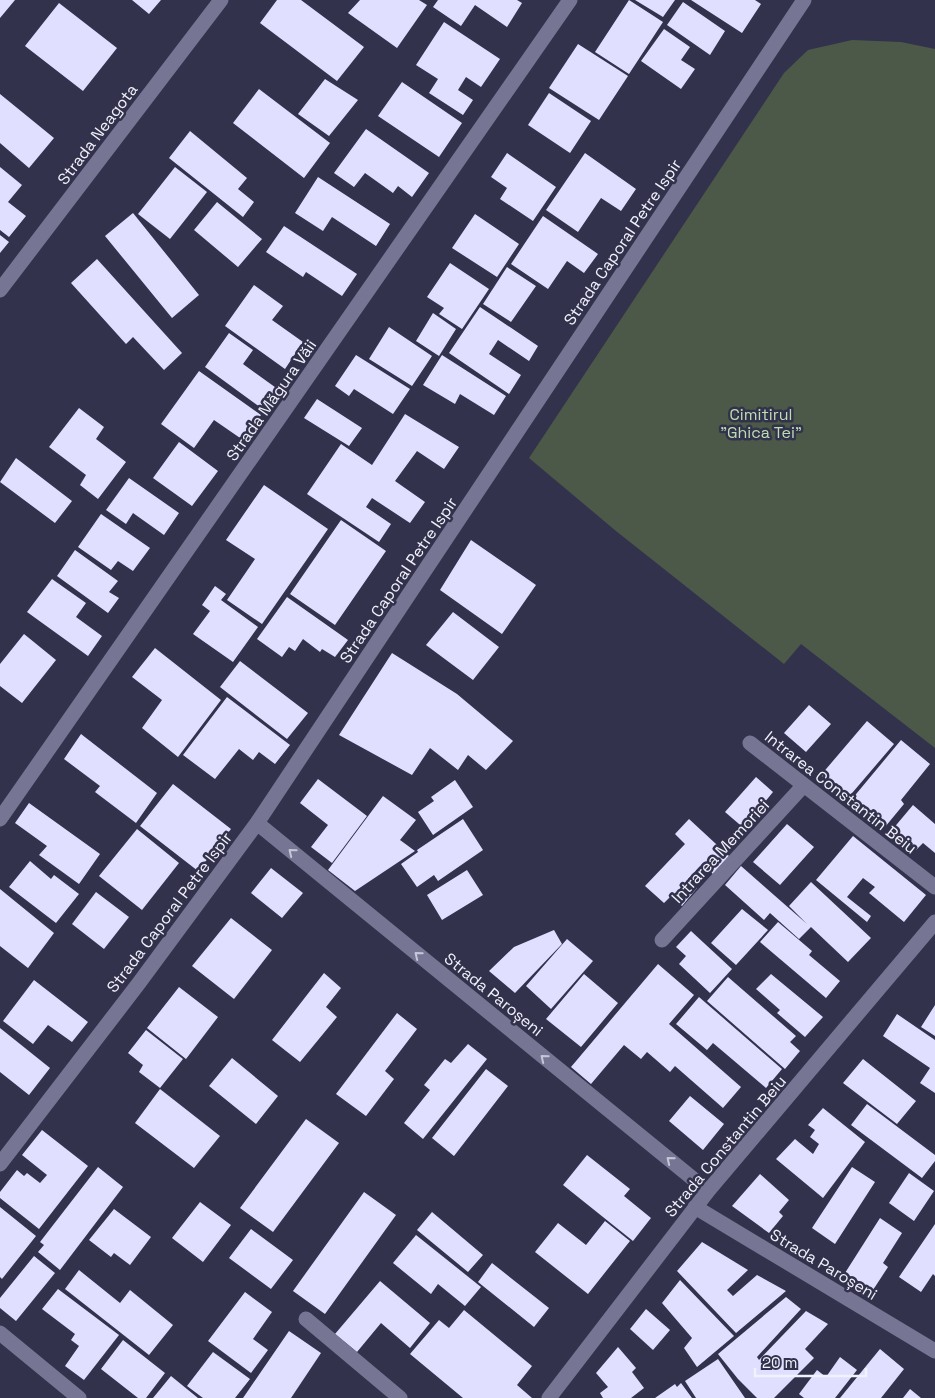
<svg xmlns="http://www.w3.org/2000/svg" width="935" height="1398" viewBox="0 0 935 1398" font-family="'Space Grotesk',sans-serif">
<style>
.green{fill:#4c5948}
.building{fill:#e0dfff}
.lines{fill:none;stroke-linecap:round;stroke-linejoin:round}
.minor{stroke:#767594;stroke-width:15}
.oneway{stroke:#c7c6d8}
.labels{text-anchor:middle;stroke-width:5;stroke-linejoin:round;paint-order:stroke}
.street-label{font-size:16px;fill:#f2f2fd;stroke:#33324c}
.park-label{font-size:16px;fill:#bddeb0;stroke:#33324c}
</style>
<rect width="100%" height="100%" fill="#33324c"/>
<path class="green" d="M 852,40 L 901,42 L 935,49 L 935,748 L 801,644 L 784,664 L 616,531 L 529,458 L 784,73 L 808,50 Z"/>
<path class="building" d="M 0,0 L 15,0 L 0,18 Z
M 132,0 L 161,0 L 149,14 Z
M 277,0 L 301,0 L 364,47 L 337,81 L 260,23 Z
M 360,0 L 419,0 L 427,5 L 397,48 L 348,13 Z
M 438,0 L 517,0 L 522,3 L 507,27 L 475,5 L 461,26 L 433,7 Z
M 629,0 L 663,22 L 629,74 L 595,52 Z
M 635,0 L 675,0 L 663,17 Z
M 691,0 L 755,0 L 761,4 L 742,33 Z
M 683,2 L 725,31 L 710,55 L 667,25 Z
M 59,3 L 117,48 L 83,91 L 25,46 Z
M 444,22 L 500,59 L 481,87 L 466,77 L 458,90 L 473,100 L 463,115 L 429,93 L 438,79 L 416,65 Z
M 664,29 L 690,47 L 681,60 L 695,69 L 681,89 L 641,61 Z
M 578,44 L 628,76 L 599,120 L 549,88 Z
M 325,79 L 358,100 L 329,136 L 298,114 Z
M 402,82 L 462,123 L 439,157 L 378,116 Z
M 259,89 L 330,143 L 304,178 L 233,123 Z
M 549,93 L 591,121 L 570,153 L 528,125 Z
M 0,94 L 54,138 L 29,168 L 0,143 Z
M 366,129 L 429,173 L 412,197 L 398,186 L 393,193 L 365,173 L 354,187 L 334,173 Z
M 190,131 L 247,178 L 238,189 L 254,202 L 243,217 L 169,158 Z
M 507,153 L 556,187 L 533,221 L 500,199 L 507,188 L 491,177 Z
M 585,153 L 636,189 L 621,211 L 601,198 L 578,232 L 546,210 Z
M 0,167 L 22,185 L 8,202 L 26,216 L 9,237 L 0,230 Z
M 175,167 L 207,192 L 170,239 L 138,214 Z
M 318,177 L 390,224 L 376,246 L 332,217 L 323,231 L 295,213 Z
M 217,202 L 262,239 L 238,267 L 194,230 Z
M 133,213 L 199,295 L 172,318 L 105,236 Z
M 475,214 L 519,244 L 497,277 L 452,248 Z
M 543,216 L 598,254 L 584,273 L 567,261 L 548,289 L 511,264 Z
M 284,226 L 357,274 L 342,296 L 306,272 L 303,277 L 266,252 Z
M 0,235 L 9,242 L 0,253 Z
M 97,259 L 182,353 L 164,370 L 133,337 L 126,344 L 71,283 Z
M 450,263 L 489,289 L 462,329 L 439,314 L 444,308 L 427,297 Z
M 507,267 L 536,286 L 511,322 L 483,304 Z
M 254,285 L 283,306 L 272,320 L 303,342 L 285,369 L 225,326 Z
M 480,307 L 538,346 L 529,361 L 498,340 L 489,354 L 521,375 L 509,394 L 449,353 Z
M 433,313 L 456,329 L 439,356 L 416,341 Z
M 389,327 L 432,356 L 412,386 L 369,359 Z
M 229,333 L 253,350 L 243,364 L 279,390 L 264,410 L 205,367 Z
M 356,355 L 410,389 L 393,414 L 354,389 L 349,396 L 335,386 Z
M 442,355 L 506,396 L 494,415 L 460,394 L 455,404 L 423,385 Z
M 199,371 L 261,415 L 243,440 L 214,420 L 194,448 L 161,424 Z
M 317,399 L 362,428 L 349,446 L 304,418 Z
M 79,408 L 104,427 L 96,439 L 126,462 L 98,499 L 80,485 L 86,475 L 49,447 Z
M 405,414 L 459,447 L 444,469 L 417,451 L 395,481 L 425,502 L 410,523 L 372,498 L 366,507 L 391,524 L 379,542 L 307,494 L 341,444 L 372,465 Z
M 179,442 L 218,471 L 192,506 L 153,478 Z
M 16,458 L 72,501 L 55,523 L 0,482 Z
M 129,478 L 179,513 L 164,535 L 133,513 L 126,524 L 106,510 Z
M 264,485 L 328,529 L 262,624 L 227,600 L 255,559 L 226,540 Z
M 101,514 L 150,548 L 133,571 L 118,561 L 111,570 L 78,547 Z
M 341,520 L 386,551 L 335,625 L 290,594 Z
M 471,540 L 536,585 L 502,634 L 440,590 Z
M 75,550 L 118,581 L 109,592 L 119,598 L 108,613 L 57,576 Z
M 52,579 L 86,603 L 76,617 L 102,636 L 88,656 L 27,612 Z
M 215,586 L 226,594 L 221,600 L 258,627 L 233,662 L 193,634 L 210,611 L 202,605 Z
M 287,597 L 348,640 L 335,657 L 322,649 L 320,652 L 303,639 L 295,651 L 289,647 L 282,657 L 257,639 Z
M 453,612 L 499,647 L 473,680 L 426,645 Z
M 24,634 L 56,660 L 22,703 L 0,686 L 0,664 Z
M 155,648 L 221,700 L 178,757 L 142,728 L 162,700 L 132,677 Z
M 392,653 L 457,694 L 513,741 L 486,770 L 468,755 L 458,770 L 430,748 L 412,775 L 339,735 Z
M 240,661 L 308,713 L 287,739 L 220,687 Z
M 227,697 L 290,745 L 275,764 L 259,752 L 253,760 L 239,749 L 215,779 L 183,755 Z
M 809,705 L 831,724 L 806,752 L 784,733 Z
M 867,721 L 894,744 L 847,799 L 821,775 Z
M 81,734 L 157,793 L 136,823 L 95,792 L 100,786 L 64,759 Z
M 901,740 L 930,764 L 901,800 L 904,804 L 885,827 L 852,799 Z
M 756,777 L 773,792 L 764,803 L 767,805 L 746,830 L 725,812 Z
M 318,779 L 367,816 L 332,863 L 311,847 L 328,825 L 300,803 Z
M 455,780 L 473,807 L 433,835 L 418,812 L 434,801 L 431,797 Z
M 173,784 L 231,829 L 198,871 L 140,826 Z
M 383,796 L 416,820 L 400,840 L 415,851 L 355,891 L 328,870 Z
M 29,803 L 100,854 L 79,884 L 39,855 L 47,846 L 15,823 Z
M 913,805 L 935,824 L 935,853 L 923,843 L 916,850 L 892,830 Z
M 463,819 L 483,850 L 438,881 L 434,875 L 417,887 L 401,864 L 418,852 L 417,850 Z
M 689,819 L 729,856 L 713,874 L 702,864 L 688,879 L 697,888 L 682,906 L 671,896 L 664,903 L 645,886 L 685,844 L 675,834 Z
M 787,824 L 814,847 L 780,885 L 753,862 Z
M 137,829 L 179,863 L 142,910 L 99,876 Z
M 853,836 L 926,895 L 904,922 L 869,893 L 875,887 L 863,878 L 847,897 L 871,916 L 867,922 L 816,880 Z
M 30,861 L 51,879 L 54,875 L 79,894 L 56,923 L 9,887 Z
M 741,866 L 807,924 L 789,906 L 811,882 L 871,938 L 848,962 L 811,927 L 799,939 L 770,913 L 764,920 L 725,885 Z
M 271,868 L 303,893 L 282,918 L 251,893 Z
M 467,870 L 483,895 L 442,920 L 427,895 Z
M 0,889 L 54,933 L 28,968 L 0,946 Z
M 96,892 L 129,917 L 104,949 L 72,924 Z
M 742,909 L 768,930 L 736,965 L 711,943 Z
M 231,918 L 272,950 L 234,999 L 192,966 Z
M 778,922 L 812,951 L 809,955 L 840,981 L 826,998 L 760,942 Z
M 554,930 L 562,944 L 515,993 L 489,971 L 514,947 Z
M 691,931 L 732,969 L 710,993 L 679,964 L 686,956 L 676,947 Z
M 567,939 L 593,961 L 551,1009 L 526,986 Z
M 658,964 L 694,995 L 669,1024 L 741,1087 L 723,1108 L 675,1066 L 670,1072 L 647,1052 L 641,1059 L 624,1045 L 591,1084 L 571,1067 Z
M 324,973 L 341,988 L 326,1007 L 337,1017 L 300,1062 L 272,1040 Z
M 584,974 L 618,1003 L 581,1047 L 546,1019 Z
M 771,974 L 823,1017 L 805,1037 L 777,1013 L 780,1010 L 756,989 Z
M 728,977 L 796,1036 L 790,1042 L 800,1051 L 785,1069 L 707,1001 Z
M 34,980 L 88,1022 L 72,1042 L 48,1025 L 33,1044 L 3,1021 Z
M 179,987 L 218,1017 L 186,1059 L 147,1028 Z
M 699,997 L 782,1069 L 766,1088 L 713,1043 L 707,1050 L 676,1024 Z
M 935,1005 L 935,1036 L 921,1027 Z
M 397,1013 L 417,1029 L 385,1071 L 394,1079 L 366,1116 L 336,1094 Z
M 897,1014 L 935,1040 L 935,1093 L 920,1083 L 930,1068 L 883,1036 Z
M 0,1028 L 50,1068 L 29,1095 L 0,1072 Z
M 146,1030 L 183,1059 L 160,1088 L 139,1072 L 143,1065 L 128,1053 Z
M 468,1044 L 487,1059 L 423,1139 L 404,1123 L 430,1090 L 424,1085 L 445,1059 L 451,1063 Z
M 232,1058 L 278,1096 L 256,1124 L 209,1086 Z
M 863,1059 L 916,1101 L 897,1124 L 843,1083 Z
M 486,1069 L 508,1086 L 454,1156 L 432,1138 Z
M 160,1089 L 220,1136 L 194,1168 L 135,1123 Z
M 690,1096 L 724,1124 L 703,1150 L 669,1121 Z
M 867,1104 L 935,1155 L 935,1161 L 922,1178 L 851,1125 Z
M 823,1108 L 865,1142 L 823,1198 L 776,1159 L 795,1139 L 813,1154 L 819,1144 L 810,1137 L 815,1130 L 808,1125 Z
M 306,1119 L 339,1143 L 273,1232 L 240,1208 Z
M 42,1130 L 88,1166 L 39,1229 L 0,1198 L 0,1192 L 17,1170 L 24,1176 L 27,1173 L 40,1183 L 47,1175 L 22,1155 Z
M 587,1155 L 630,1189 L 624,1196 L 651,1218 L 633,1241 L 563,1185 Z
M 98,1167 L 123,1187 L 60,1270 L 38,1252 L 44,1245 L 40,1242 Z
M 852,1167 L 875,1182 L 835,1244 L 812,1228 Z
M 909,1173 L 934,1191 L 914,1221 L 889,1203 Z
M 760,1174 L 789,1200 L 779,1212 L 783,1216 L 769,1233 L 732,1206 Z
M 364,1192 L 396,1215 L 325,1314 L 293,1291 Z
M 200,1202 L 231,1225 L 203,1262 L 172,1238 Z
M 0,1207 L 36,1236 L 2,1279 L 0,1277 Z
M 114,1209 L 151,1237 L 130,1265 L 114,1253 L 111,1257 L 89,1240 Z
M 432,1212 L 483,1255 L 468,1272 L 417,1230 Z
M 880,1218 L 902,1233 L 883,1263 L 888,1267 L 873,1290 L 845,1273 Z
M 605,1221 L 630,1241 L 588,1294 L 535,1252 L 558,1223 L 586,1245 Z
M 935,1224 L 935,1276 L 933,1274 L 921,1292 L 899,1277 Z
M 251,1229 L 293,1260 L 271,1289 L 229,1258 Z
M 416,1235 L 481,1287 L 465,1306 L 438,1284 L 431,1294 L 393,1263 Z
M 702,1242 L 748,1270 L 727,1290 L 733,1296 L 757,1275 L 786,1291 L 736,1333 L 677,1271 Z
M 34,1256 L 55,1273 L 16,1321 L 0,1308 L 0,1298 Z
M 492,1263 L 549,1308 L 534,1327 L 478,1282 Z
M 79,1270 L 120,1303 L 130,1290 L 173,1325 L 149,1355 L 65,1289 Z
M 680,1280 L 734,1336 L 697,1367 L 684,1348 L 692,1338 L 662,1303 Z
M 380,1281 L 430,1323 L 410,1348 L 381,1323 L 357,1352 L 335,1334 Z
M 58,1289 L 119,1335 L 84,1380 L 65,1366 L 79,1346 L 71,1340 L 75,1334 L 42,1309 Z
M 245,1292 L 272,1312 L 253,1339 L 268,1350 L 251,1373 L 208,1341 Z
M 786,1297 L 801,1309 L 757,1357 L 759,1360 L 806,1311 L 828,1324 L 805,1349 L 814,1358 L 774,1398 L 757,1398 L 738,1379 L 718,1354 Z
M 646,1309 L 670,1330 L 653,1350 L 630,1329 Z
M 464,1310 L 532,1366 L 517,1385 L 532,1398 L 463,1398 L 410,1354 L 439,1320 L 449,1328 Z
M 289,1331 L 321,1353 L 291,1398 L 243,1398 Z
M 123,1340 L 165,1373 L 146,1398 L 138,1398 L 101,1369 Z
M 618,1347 L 636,1368 L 632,1372 L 644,1388 L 631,1398 L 603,1398 L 600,1393 L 608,1387 L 596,1373 Z
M 880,1349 L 904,1369 L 881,1398 L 840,1398 Z
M 213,1352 L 250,1379 L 235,1398 L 203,1398 L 187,1386 Z
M 840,1357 L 857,1370 L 835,1398 L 804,1398 L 799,1394 L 817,1370 L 826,1377 Z
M 718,1359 L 745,1398 L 696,1398 L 685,1381 Z
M 171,1376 L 198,1398 L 153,1398 Z
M 681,1383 L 692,1398 L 655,1398 L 675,1384 L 677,1387 Z
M 910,1389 L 921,1398 L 903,1398 Z"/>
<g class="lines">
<path class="minor" d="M 0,290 L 221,0
M 750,743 L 935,887
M 0,819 L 570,0
M 257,823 L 708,1191
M 662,940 L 804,785
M 0,1164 L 139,983 L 257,823 L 804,0
M 695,1207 L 935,1351
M 306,1319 L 400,1398
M 0,1333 L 79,1398
M 549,1398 L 708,1191 L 935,922"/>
</g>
<defs><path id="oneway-chevron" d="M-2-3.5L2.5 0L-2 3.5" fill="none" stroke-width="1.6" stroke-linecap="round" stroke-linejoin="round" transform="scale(1.25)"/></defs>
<g class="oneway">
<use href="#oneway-chevron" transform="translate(292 852) rotate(-141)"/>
<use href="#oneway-chevron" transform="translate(418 955) rotate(-141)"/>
<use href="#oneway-chevron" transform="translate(544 1058) rotate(-141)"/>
<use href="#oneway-chevron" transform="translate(670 1160) rotate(-141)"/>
</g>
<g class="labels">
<g class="street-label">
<text transform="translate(97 134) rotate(-53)" y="6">Strada Neagota</text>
<text transform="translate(622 242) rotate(-56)" y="6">Strada Caporal Petre Ispir</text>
<text transform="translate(271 400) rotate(-55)" y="6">Strada Măgura Văii</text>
<text transform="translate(398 580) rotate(-56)" y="6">Strada Caporal Petre Ispir</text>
<text transform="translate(841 792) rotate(38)" y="6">Intrarea Constantin Beiu</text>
<text transform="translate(720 851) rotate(-47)" y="6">Intrarea Memoriei</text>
<text transform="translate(169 912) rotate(-53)" y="6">Strada Caporal Petre Ispir</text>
<text transform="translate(494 994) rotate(39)" y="6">Strada Paroșeni</text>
<text transform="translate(725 1146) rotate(-50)" y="6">Strada Constantin Beiu</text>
<text transform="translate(824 1264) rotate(31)" y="6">Strada Paroșeni</text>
</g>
<g class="park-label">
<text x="761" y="420">Cimitirul<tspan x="761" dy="18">"Ghica Tei"</tspan></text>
</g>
</g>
<path d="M755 1368v8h111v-8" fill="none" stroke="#f2f2fd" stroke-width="2.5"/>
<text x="762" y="1368" font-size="15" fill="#f2f2fd" stroke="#33324c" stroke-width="4" paint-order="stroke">20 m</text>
</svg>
